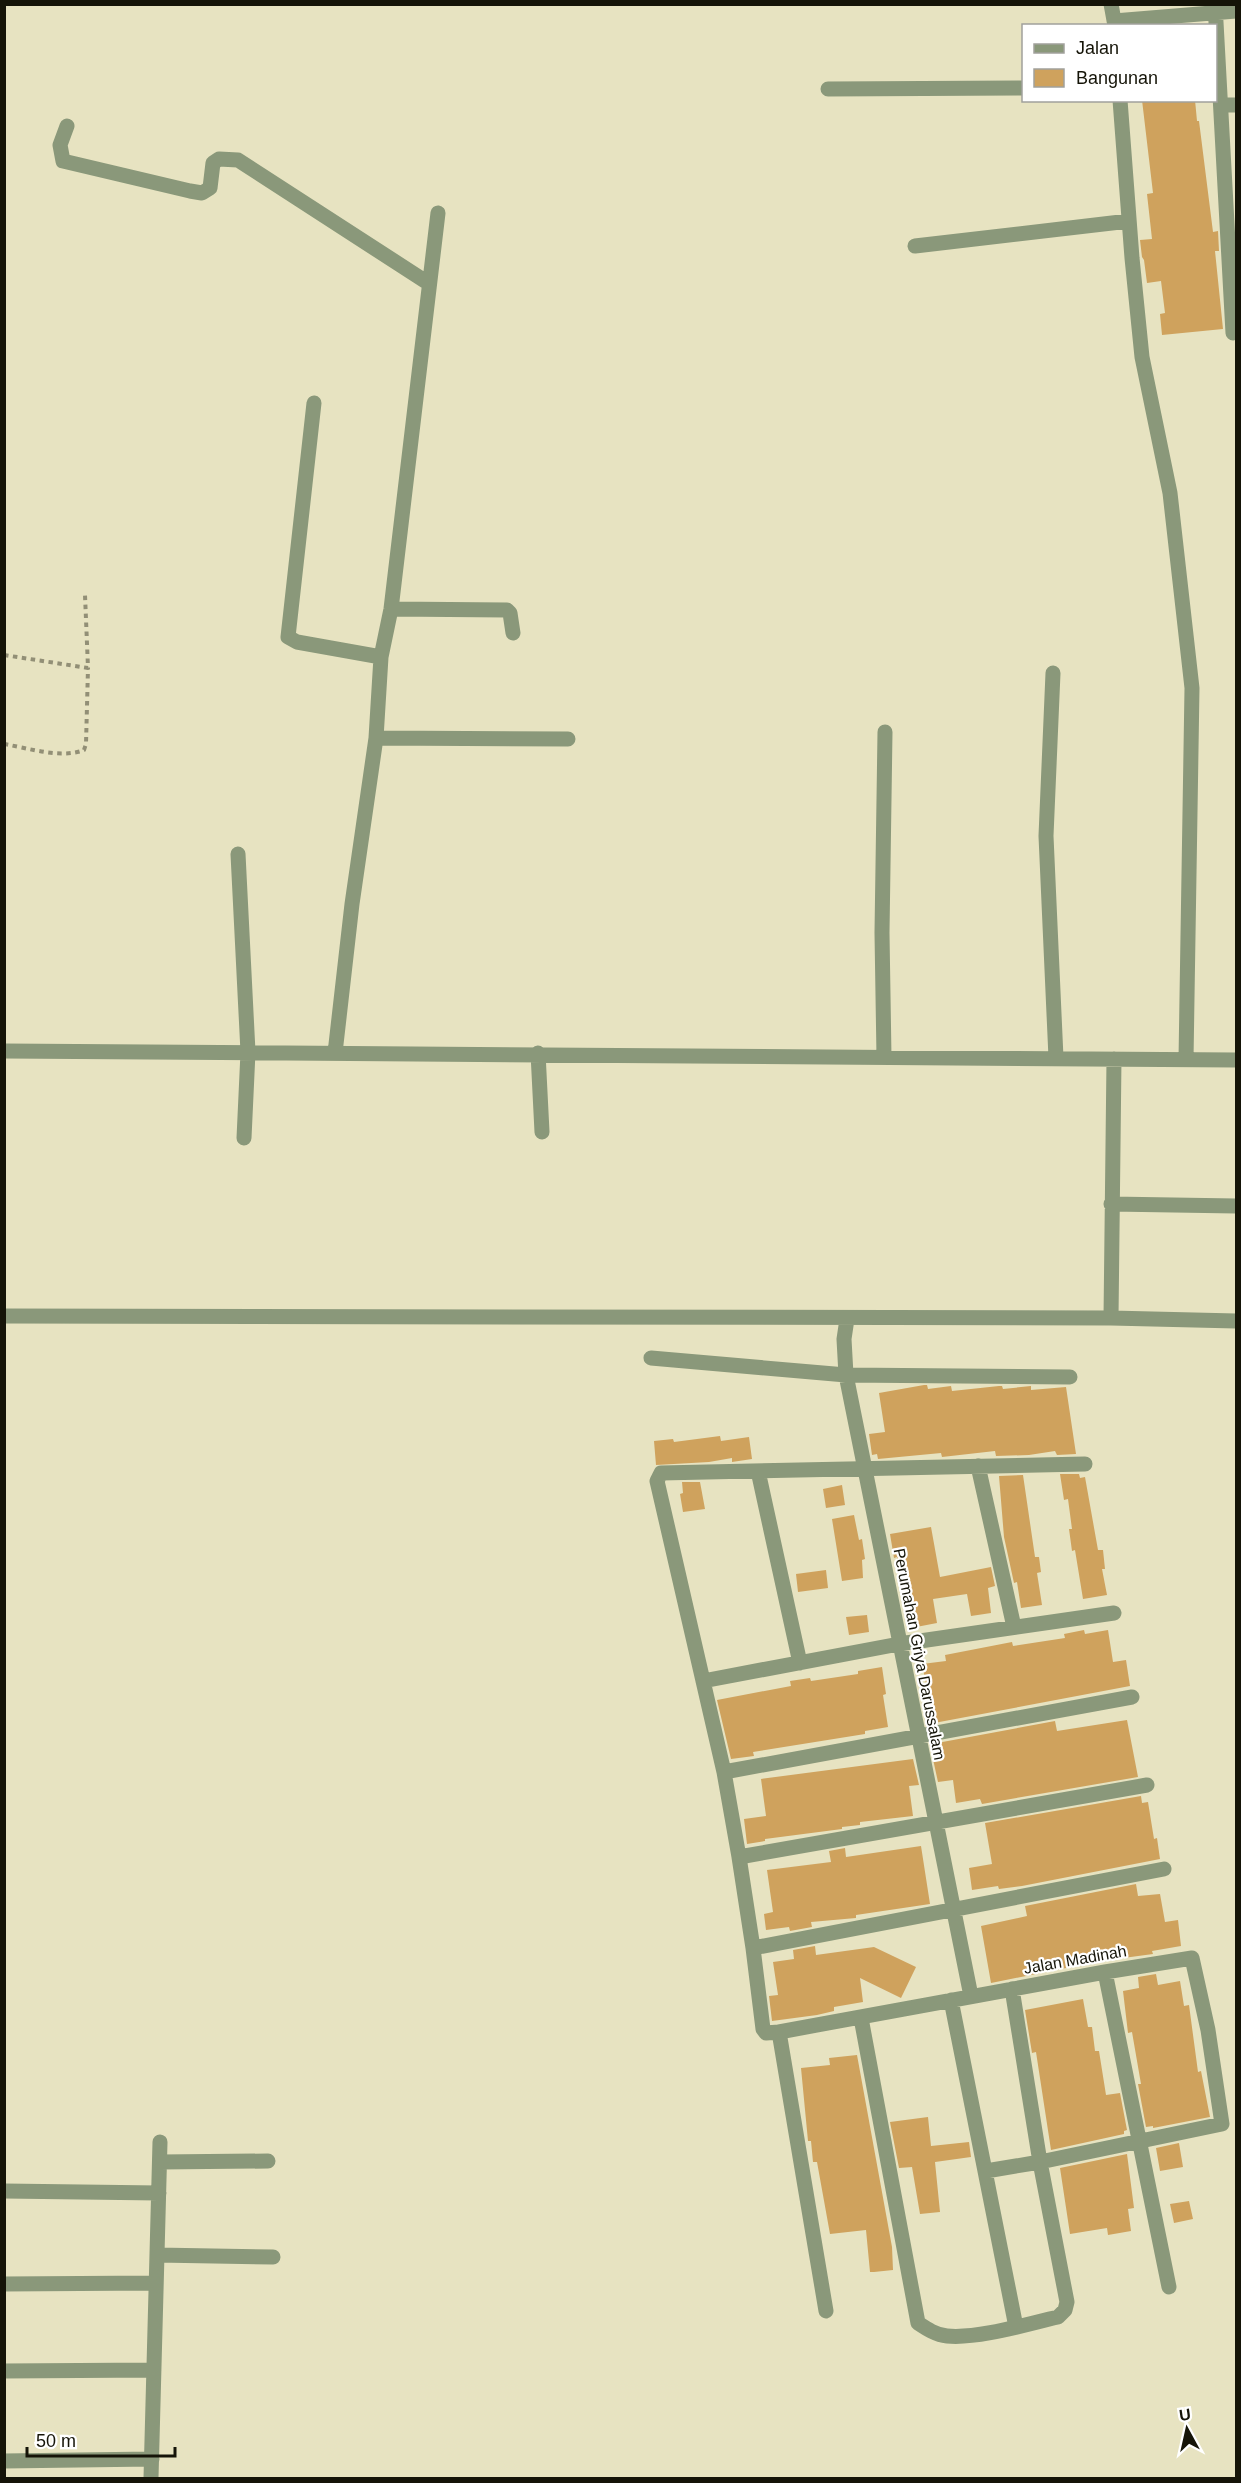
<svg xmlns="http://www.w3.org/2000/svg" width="1241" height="2483" viewBox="0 0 1241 2483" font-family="Arial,sans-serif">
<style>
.building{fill:#cfa25d}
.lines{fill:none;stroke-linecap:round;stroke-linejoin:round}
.path{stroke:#928f76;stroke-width:4;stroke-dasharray:4.5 4.5;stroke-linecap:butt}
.minor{stroke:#8a987a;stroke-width:15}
.labels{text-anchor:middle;stroke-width:4.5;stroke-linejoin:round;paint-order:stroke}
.street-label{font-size:16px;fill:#151408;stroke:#fff}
</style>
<rect width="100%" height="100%" fill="#e7e3c1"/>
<path class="building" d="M 1142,100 L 1195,100 L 1197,121 L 1199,121 L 1213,232 L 1218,231 L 1219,251 L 1215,251 L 1223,329 L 1162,335 L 1160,314 L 1165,313 L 1161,281 L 1147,283 L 1144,260 L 1142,257 L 1140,240 L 1152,239 L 1147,194 L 1153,193 Z
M 924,1385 L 927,1385 L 928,1389 L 951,1386 L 952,1391 L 999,1386 L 1002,1386 L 1003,1389 L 1031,1386 L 1031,1390 L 1066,1387 L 1076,1454 L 1057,1455 L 1055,1451 L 1029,1455 L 996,1456 L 995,1451 L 942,1457 L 941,1453 L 878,1459 L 877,1454 L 872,1455 L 869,1434 L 885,1432 L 879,1393 Z
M 720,1436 L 721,1441 L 749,1437 L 752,1459 L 732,1462 L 732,1458 L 709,1462 L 656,1465 L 654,1441 L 673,1439 L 674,1442 Z
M 1060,1474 L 1079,1474 L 1080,1478 L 1085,1477 L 1098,1550 L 1103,1550 L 1105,1569 L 1102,1569 L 1107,1595 L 1083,1599 L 1075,1550 L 1072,1551 L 1069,1529 L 1072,1529 L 1068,1499 L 1064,1500 Z
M 1023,1475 L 1035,1557 L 1039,1557 L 1041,1572 L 1037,1573 L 1042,1605 L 1021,1608 L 1017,1582 L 1014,1583 L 1004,1537 L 999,1476 Z
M 682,1482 L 700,1482 L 705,1509 L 683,1512 L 680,1494 L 683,1493 Z
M 842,1485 L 845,1505 L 826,1508 L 823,1489 Z
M 854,1515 L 859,1540 L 862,1539 L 865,1559 L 862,1560 L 863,1578 L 842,1581 L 832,1519 Z
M 931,1527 L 940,1577 L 991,1567 L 995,1586 L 988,1588 L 991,1613 L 971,1616 L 967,1594 L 933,1599 L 937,1623 L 911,1628 L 906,1603 L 903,1603 L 897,1557 L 894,1558 L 890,1534 Z
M 826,1570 L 828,1588 L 798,1592 L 796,1574 Z
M 867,1615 L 869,1632 L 849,1635 L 846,1617 Z
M 1084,1630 L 1085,1634 L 1108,1630 L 1113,1662 L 1126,1660 L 1130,1686 L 934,1723 L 922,1664 L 946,1661 L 945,1655 L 1012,1642 L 1013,1646 L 1065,1638 L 1064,1634 Z
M 882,1667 L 886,1694 L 883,1695 L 888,1727 L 865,1731 L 865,1734 L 753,1752 L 754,1756 L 731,1759 L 717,1700 L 791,1686 L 790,1681 L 810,1678 L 811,1681 L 858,1674 L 858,1671 Z
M 1127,1720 L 1138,1777 L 982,1804 L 980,1799 L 956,1803 L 953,1780 L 938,1782 L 931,1750 L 938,1749 L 937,1743 L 1055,1721 L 1057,1731 Z
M 913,1759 L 919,1785 L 909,1786 L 913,1816 L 860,1822 L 860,1825 L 842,1827 L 842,1829 L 765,1839 L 765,1841 L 747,1844 L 744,1819 L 766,1816 L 761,1779 Z
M 1141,1796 L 1142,1803 L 1148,1802 L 1154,1839 L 1157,1838 L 1160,1859 L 1022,1886 L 999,1889 L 998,1886 L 972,1890 L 969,1868 L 992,1864 L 985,1823 Z
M 921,1846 L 930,1904 L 856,1915 L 856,1918 L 811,1922 L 812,1927 L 790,1931 L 789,1927 L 766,1930 L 764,1914 L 773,1912 L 767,1870 L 831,1862 L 829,1851 L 845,1848 L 846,1857 Z
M 1136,1884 L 1138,1896 L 1160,1894 L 1165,1922 L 1178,1920 L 1181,1946 L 1152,1951 L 1153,1954 L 1101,1961 L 991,1983 L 981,1926 L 1027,1916 L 1025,1906 Z
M 815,1946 L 816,1955 L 874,1947 L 916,1967 L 901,1998 L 860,1978 L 863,2002 L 834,2007 L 834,2011 L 817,2015 L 772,2021 L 769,1996 L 778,1995 L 773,1962 L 794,1959 L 793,1950 Z
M 1156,1974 L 1158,1985 L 1180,1981 L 1184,2006 L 1189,2005 L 1198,2072 L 1201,2071 L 1210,2117 L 1153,2128 L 1153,2126 L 1146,2127 L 1138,2084 L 1141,2084 L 1132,2032 L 1128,2033 L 1123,1991 L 1139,1988 L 1138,1977 Z
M 1083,1999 L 1088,2027 L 1092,2027 L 1095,2051 L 1099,2051 L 1106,2095 L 1120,2093 L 1127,2130 L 1124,2131 L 1124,2134 L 1051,2150 L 1036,2052 L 1032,2053 L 1025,2010 Z
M 857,2055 L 892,2247 L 893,2270 L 874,2272 L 870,2272 L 866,2230 L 830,2234 L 817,2162 L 813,2162 L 811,2141 L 808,2141 L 801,2068 L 830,2065 L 829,2058 Z
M 928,2117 L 931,2146 L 969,2142 L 971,2157 L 935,2162 L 940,2212 L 920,2214 L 912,2167 L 899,2168 L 890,2122 Z
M 1179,2143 L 1183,2167 L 1160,2171 L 1156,2148 Z
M 1127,2154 L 1134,2208 L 1128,2209 L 1131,2231 L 1108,2235 L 1107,2228 L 1070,2234 L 1060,2168 Z
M 1189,2201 L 1193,2219 L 1174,2223 L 1170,2204 Z"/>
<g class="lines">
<path class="path" d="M 4,655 L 88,668 L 85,595
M 4,744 C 28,748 61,759 84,750 L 86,744 L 88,668"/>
<path class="minor" d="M 1111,4 L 1115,26
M 1215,4 L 1233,333
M 1114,21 L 1236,11
M 828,89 L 1024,88
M 1120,100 L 1132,258 L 1142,357 L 1170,493 L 1192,688 L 1186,1060
M 1221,105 L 1236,105
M 67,126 L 60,145 L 63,161 L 190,191 L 202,193 L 210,188 L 213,163 L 219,159 L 238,160 L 428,283
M 915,246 L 1129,221
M 314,403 L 288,637 L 297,642 L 381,657
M 391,609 L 507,610 L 510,613 L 513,633
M 1053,673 L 1046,836 L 1056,1058
M 376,738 L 568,739
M 238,854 L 248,1052 L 244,1138
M 4,1051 L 1236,1060
M 335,1053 L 352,904 L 376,738 L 381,657 L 391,609 L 438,213
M 538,1053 L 542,1132
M 884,1057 L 882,933 L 885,732
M 1111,1204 L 1236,1206
M 4,1316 L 1111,1318 L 1236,1321
M 1111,1318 L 1114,1059
M 847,1319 L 844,1339 L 846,1375 L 971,1996
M 651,1358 L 846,1375 L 1070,1377
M 978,1466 L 1014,1627
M 758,1471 L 800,1663
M 703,1681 L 899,1644 L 1114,1613
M 724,1772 L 657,1481 L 661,1473 L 1085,1464
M 739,1857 L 724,1772 L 1132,1697
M 753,1948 L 1164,1869
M 1105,1972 L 1169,2287
M 951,2000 L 1016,2327
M 861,2018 L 918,2323 C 927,2329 936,2335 947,2336 C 979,2339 1027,2324 1058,2317 L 1065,2310 L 1067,2302 L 1040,2162 L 1012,1989
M 779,2032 L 766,2033 L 763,2029 L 753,1948 L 739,1857 L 1147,1785
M 160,2162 L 268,2161
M 4,2191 L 159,2193
M 157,2255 L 273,2257
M 4,2284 L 156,2283
M 826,2311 L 779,2032 L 1105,1972 L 1192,1958 L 1208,2030 L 1222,2124 L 1040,2162 L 986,2171
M 4,2371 L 154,2370
M 4,2461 L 152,2459
M 151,2478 L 160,2142"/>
</g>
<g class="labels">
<g class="street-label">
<text transform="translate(920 1654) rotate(79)" y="6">Perumahan Griya Darussalam</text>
<text transform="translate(1075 1959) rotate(-10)" y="6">Jalan Madinah</text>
</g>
</g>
<rect width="1241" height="2483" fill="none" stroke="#151408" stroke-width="12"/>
<rect x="1022" y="24" width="195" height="78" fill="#ffffff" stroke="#a1a19c" stroke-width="1.5"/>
<rect x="1034" y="44" width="30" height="9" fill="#8a987a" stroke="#a1a19c" stroke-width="1.5"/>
<text x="1076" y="54" font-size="18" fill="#151408">Jalan</text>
<rect x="1034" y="69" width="30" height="18" fill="#cfa25d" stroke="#a1a19c" stroke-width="1.5"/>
<text x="1076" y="84" font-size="18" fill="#151408">Bangunan</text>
<g transform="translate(1187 2429) rotate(352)" stroke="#ffffff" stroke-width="4.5" paint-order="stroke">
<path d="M0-4.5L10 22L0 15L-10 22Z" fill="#151408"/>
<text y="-9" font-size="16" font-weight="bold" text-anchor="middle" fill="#151408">U</text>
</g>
<path d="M27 2447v9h148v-9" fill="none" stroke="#151408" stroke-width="3"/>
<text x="36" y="2447" font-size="18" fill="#151408" stroke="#ffffff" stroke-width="4.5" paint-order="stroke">50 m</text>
</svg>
